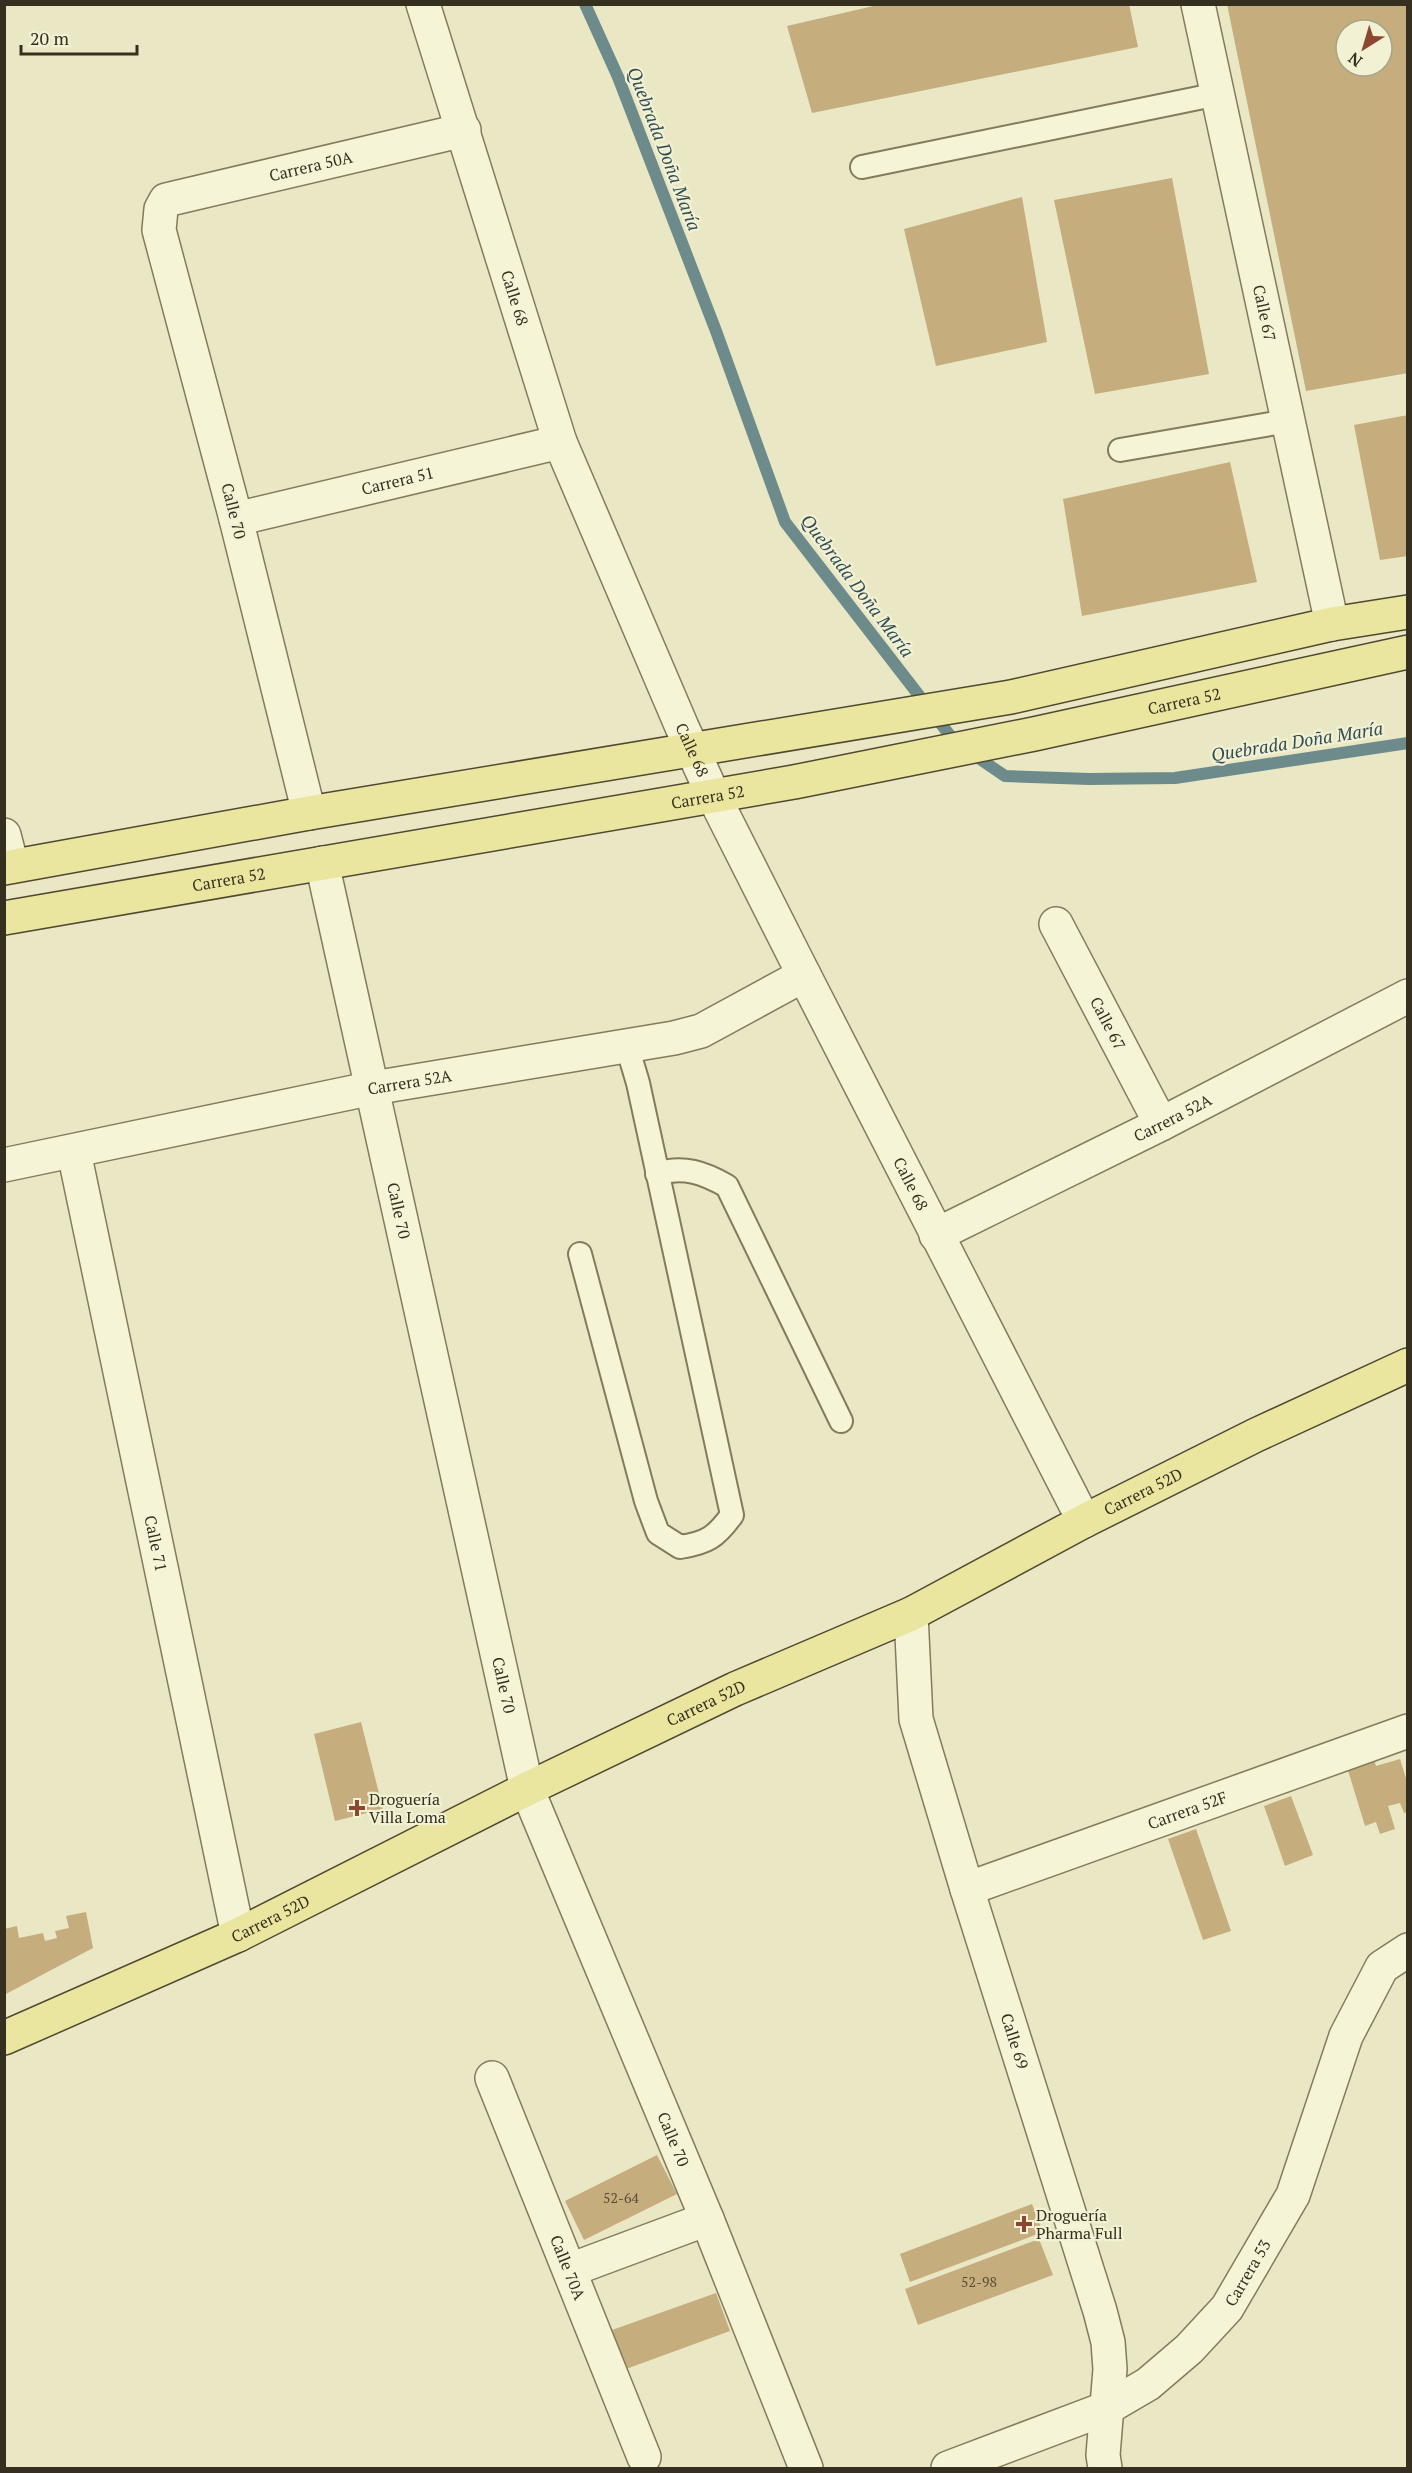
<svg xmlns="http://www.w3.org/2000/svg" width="1412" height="2473" viewBox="0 0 1412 2473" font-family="'PT Serif',serif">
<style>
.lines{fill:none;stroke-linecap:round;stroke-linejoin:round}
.stream{stroke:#6d8b8b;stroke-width:12}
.building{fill:#c5ad7d;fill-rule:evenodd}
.service-casing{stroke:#837b5c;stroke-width:26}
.minor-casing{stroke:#837b5c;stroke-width:36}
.primary-casing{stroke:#514830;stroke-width:36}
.service{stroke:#f6f4d6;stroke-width:22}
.minor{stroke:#f6f4d6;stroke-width:33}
.primary{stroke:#ebe69f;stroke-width:33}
.poi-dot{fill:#8d4731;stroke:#f2f1d3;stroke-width:2}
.labels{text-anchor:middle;stroke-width:4.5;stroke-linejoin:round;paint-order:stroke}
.number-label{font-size:14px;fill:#584e36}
.street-label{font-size:16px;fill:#342f1f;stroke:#f2f1d3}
.poi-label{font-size:16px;fill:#342f1f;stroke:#f2f1d3;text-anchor:start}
.water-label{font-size:18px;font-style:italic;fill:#2f4c53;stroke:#f2f1d3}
</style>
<rect width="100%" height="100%" fill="#eae8c4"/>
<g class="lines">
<path class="stream" d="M 585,4 L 618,77 L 716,331 L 785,522 L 955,742 L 1005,776 L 1089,779 L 1175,778 L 1408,743"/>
</g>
<path class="building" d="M 882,4 L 1129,4 L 1138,47 L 812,113 L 787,26 Z
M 1227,4 L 1408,4 L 1408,373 L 1306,391 ZM 1346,30 L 1382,30 L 1382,66 L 1346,66 Z
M 1172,178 L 1209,374 L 1095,394 L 1054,200 Z
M 1022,197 L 1047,342 L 936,366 L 904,229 Z
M 1408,415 L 1408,556 L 1380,560 L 1354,425 Z
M 1230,462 L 1257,582 L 1082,616 L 1063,499 Z
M 361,1722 L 383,1809 L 335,1821 L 314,1734 Z
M 1374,1759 L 1376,1766 L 1400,1759 L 1408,1785 L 1408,1812 L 1404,1813 L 1400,1803 L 1388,1806 L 1395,1829 L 1380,1834 L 1376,1822 L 1365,1826 L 1347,1767 Z
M 1291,1796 L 1313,1855 L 1285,1866 L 1264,1806 Z
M 1196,1829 L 1231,1931 L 1203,1940 L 1168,1839 Z
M 86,1912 L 93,1948 L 4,1995 L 4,1929 L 17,1926 L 19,1938 L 43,1933 L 45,1941 L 57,1938 L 55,1931 L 69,1928 L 66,1916 Z
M 657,2155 L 677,2194 L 584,2240 L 565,2201 Z
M 1032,2204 L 1043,2232 L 910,2282 L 900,2254 Z
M 1039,2239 L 1053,2275 L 918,2325 L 905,2289 Z
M 716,2293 L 730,2331 L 626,2369 L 612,2330 Z"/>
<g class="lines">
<g class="service-casing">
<path id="service" d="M 862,167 L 1218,94
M 1120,450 L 1288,421
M 657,1174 C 683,1165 704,1173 727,1186 L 841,1421
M 580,1254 L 646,1501 L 658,1533 L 680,1547 C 707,1543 716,1537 732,1515 L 638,1083 L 627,1046"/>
</g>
<g class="minor-casing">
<g id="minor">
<path id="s1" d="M 423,4 L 560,442 L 682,727 L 714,797 L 804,975 L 1084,1521"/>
<path id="s2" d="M 1198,4 L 1332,624"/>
<path id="s3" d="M 236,519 L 560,442"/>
<path id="s4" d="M 309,813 L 236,519 L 159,230 L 161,209 L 166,200 L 464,130"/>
<path d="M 4,835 L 12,866"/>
<path id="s5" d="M 322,863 L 527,1789 L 707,2219 L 806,2468"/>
<path id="s6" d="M 1056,924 L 1161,1124"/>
<path id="s7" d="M 74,1152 L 238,1935"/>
<path id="s8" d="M 4,1165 L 373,1088 L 674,1038 L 701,1031 L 804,975"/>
<path id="s9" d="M 936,1235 L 1161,1124 L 1408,996"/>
<path id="s10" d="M 911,1614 L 916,1719 L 967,1889 L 1100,2311 L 1108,2342 L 1110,2369 L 1103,2455 L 1105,2468"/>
<path id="s11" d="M 967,1889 L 1408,1731"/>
<path id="s12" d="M 492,2078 L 644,2457"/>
<path d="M 570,2270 L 707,2219"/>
<path id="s13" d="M 948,2468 L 1107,2408 L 1148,2384 L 1189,2349 L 1227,2308 L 1293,2195 L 1346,2036 L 1382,1967 L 1408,1950"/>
</g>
</g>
<g class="primary-casing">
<g id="primary">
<path d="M 4,868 L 309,813 L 1011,697 L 1332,624 L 1408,612"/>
<path id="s14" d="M 4,918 L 794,782 L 1034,734 L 1408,652"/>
<path id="s15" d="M 4,2038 L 238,1935 L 527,1789 L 735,1689 L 911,1614 L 1084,1521 L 1256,1435 L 1408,1365"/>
</g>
</g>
<use href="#service" class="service"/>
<use href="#minor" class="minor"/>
<use href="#primary" class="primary"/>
</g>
<g class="poi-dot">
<path d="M354 1799h6v6h6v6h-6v6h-6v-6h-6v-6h6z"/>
<path d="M1021 2215h6v6h6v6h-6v6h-6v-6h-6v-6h6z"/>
</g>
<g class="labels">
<g class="number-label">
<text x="621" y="2203">52-64</text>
<text x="979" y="2287">52-98</text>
</g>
<g class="street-label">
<text dy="6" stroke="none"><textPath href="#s4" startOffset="782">Carrera 50A</textPath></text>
<text dy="6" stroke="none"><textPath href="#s1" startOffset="308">Calle 68</textPath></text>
<text dy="6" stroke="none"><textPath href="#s2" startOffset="316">Calle 67</textPath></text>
<text dy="6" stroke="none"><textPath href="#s3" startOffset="166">Carrera 51</textPath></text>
<text transform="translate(234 511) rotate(76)" y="6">Calle 70</text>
<text dy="6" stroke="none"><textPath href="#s14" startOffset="1200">Carrera 52</textPath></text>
<text dy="6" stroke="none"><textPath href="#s1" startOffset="794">Calle 68</textPath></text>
<text dy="6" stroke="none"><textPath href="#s14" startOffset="714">Carrera 52</textPath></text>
<text dy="6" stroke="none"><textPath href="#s14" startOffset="228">Carrera 52</textPath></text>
<text dy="6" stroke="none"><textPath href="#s6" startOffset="112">Calle 67</textPath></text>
<text dy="6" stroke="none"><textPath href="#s8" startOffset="414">Carrera 52A</textPath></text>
<text dy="6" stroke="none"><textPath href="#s9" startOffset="264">Carrera 52A</textPath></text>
<text dy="6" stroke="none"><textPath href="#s1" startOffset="1280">Calle 68</textPath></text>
<text dy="6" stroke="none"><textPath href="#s5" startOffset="356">Calle 70</textPath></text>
<text dy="6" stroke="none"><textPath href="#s15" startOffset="1264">Carrera 52D</textPath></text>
<text dy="6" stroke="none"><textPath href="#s7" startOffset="400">Calle 71</textPath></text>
<text dy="6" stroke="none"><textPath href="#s5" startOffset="842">Calle 70</textPath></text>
<text dy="6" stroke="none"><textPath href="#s15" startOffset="778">Carrera 52D</textPath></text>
<text dy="6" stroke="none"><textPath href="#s11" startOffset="234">Carrera 52F</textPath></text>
<text dy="6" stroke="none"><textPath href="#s15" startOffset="292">Carrera 52D</textPath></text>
<text dy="6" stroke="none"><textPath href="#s10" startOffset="442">Calle 69</textPath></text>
<text dy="6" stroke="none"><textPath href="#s5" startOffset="1328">Calle 70</textPath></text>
<text dy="6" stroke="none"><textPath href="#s12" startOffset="204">Calle 70A</textPath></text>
<text dy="6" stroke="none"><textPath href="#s13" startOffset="368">Carrera 53</textPath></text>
</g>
<g class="poi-label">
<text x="369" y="1805">Droguería<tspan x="369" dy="18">Villa Loma</tspan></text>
<text x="1036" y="2221">Droguería<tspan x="1036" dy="18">Pharma Full</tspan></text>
</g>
<g class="water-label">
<text transform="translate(664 149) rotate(69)" y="6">Quebrada Doña María</text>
<text transform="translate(857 586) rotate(53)" y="6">Quebrada Doña María</text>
<text transform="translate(1297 742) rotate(-9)" y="6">Quebrada Doña María</text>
</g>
</g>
<rect width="1412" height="2473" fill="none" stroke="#342f1f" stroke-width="12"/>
<g transform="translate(1364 48) rotate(217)"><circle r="28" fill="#f2f1d3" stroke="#a6a38b" stroke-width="1.5"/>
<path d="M0-4.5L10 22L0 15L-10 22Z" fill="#8d4731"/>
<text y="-9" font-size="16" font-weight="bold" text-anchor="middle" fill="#342f1f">N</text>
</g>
<path d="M21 45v9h116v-9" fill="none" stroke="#342f1f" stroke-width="3"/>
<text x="30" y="45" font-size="18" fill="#342f1f" stroke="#f2f1d3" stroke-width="4.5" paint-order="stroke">20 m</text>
</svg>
